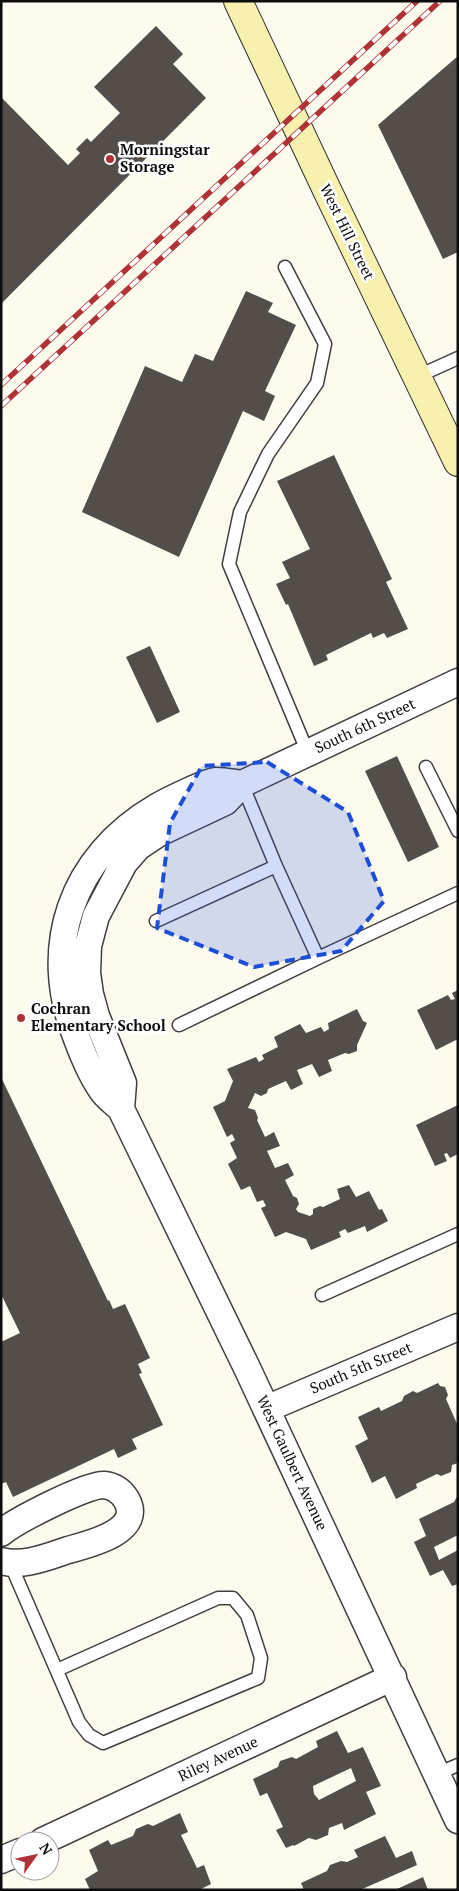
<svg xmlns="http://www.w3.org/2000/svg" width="459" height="1891" viewBox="0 0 459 1891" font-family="'PT Serif',serif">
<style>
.building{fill:#544e4a;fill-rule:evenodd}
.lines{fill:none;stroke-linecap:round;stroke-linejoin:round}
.lane-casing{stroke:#404040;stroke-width:15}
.street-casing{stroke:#404040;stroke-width:29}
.secondary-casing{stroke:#2f2f2f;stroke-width:30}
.lane{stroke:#fff;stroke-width:12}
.street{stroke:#fff;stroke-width:26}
.secondary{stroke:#f7f0af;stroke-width:28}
.rail-casing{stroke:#af3336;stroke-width:5.5}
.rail{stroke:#fff;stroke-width:4;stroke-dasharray:11;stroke-linecap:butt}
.marked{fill:#1d4ed8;fill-opacity:0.2;stroke:#1d4ed8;stroke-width:4;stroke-dasharray:10 6;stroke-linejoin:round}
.poi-dot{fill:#af3336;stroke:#fff;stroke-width:2}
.labels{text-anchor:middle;stroke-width:5;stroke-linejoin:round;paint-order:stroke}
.poi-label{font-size:15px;font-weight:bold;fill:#0d0d0d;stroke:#fff;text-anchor:start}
.street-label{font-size:15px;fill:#0d0d0d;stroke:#fff}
</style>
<rect width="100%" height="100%" fill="#fdfbee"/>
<path class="building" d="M 156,26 L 183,54 L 173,64 L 206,98 L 1,304 L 1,97 L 68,165 L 80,153 L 76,149 L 87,138 L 91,142 L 120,113 L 94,87 Z
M 458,56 L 458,252 L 443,259 L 378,125 Z
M 246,291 L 273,303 L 268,312 L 296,325 L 265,391 L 275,396 L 264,421 L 243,411 L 179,557 L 82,512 L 145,366 L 182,382 L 195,354 L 213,361 Z
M 334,455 L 392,579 L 386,582 L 408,629 L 387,638 L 384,633 L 373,638 L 371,633 L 326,655 L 328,660 L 314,666 L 288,604 L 286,605 L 276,584 L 290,578 L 282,562 L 310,549 L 277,481 Z
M 150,646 L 180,712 L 157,723 L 126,657 Z
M 397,756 L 439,847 L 408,862 L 365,771 Z
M 458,990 L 458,1039 L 436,1050 L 417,1010 L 448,995 L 451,1000 L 455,999 L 452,993 Z
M 357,1009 L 363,1021 L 367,1023 L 357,1045 L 357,1051 L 349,1054 L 345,1053 L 328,1060 L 332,1071 L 319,1077 L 312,1064 L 297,1070 L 303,1084 L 291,1090 L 286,1081 L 268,1089 L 267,1093 L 261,1096 L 255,1093 L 248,1108 L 255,1110 L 258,1118 L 257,1120 L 265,1137 L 274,1132 L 280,1146 L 267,1151 L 275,1168 L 288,1163 L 294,1175 L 285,1180 L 293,1196 L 297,1198 L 299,1204 L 296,1209 L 298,1212 L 310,1216 L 313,1214 L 313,1209 L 320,1206 L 323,1207 L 340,1199 L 337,1189 L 349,1185 L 356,1197 L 369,1191 L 379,1210 L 382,1209 L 388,1221 L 367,1232 L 365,1226 L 348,1233 L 345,1229 L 339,1232 L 341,1237 L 311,1250 L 306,1239 L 286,1232 L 275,1237 L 261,1208 L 266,1206 L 263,1200 L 257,1202 L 250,1186 L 241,1190 L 228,1164 L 237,1158 L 230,1143 L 235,1140 L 232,1134 L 227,1137 L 213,1107 L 225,1101 L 233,1081 L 227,1069 L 256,1057 L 259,1062 L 264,1059 L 262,1055 L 278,1047 L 274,1037 L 300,1024 L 306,1033 L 321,1027 L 324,1032 L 329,1029 L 328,1023 Z
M 1,1077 L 108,1301 L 109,1300 L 113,1309 L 125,1304 L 150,1358 L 138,1364 L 142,1373 L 139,1374 L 163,1425 L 132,1439 L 137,1449 L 118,1458 L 114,1449 L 13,1497 L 6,1482 L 1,1484 L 1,1342 L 20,1333 L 1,1294 Z
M 458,1105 L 458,1154 L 450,1158 L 447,1153 L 444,1154 L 447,1161 L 435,1166 L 416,1125 Z
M 438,1383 L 440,1386 L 445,1387 L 448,1395 L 446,1399 L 458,1426 L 458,1463 L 452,1465 L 451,1472 L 441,1476 L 437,1474 L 416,1484 L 417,1488 L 396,1499 L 385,1476 L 372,1483 L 355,1446 L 368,1439 L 358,1417 L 379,1407 L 381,1411 L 402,1401 L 404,1396 L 413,1391 L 417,1393 Z
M 458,1495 L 458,1535 L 434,1547 L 439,1560 L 458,1550 L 458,1584 L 452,1586 L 443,1570 L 430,1576 L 414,1542 L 426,1536 L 419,1519 L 454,1502 Z
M 337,1731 L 348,1753 L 363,1747 L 381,1786 L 366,1792 L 376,1814 L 344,1830 L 342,1823 L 329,1828 L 328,1835 L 316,1840 L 309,1838 L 294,1846 L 293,1845 L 286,1848 L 276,1830 L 283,1827 L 267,1793 L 260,1796 L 253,1779 L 278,1767 L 280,1761 L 292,1757 L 296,1759 L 318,1747 L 316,1741 ZM 351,1768 L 356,1781 L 319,1800 L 314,1794 L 313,1786 Z
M 180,1813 L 188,1832 L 181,1835 L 197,1868 L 204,1865 L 211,1884 L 199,1890 L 90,1890 L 85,1879 L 98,1871 L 89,1850 L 108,1840 L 111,1845 L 133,1836 L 136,1829 L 148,1824 L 153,1826 Z
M 385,1836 L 396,1858 L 412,1851 L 417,1865 L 360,1890 L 304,1890 L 301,1883 L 327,1871 L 330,1865 L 341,1861 L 347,1862 L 358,1857 L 354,1850 Z
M 423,1877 L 428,1890 L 395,1890 Z"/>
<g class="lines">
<g class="lane-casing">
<path id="lane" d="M 285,267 L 325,344 L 317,383 L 268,454 L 240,512 L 229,564 L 308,753
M 416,377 L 458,358
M 426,767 L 458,831
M 242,784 L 276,866 L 318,958 L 458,893
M 156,921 L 276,866
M 179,1025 L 318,958
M 322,1295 L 458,1234
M 10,1563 L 79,1722 L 89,1735 L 103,1743 L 258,1678 L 261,1658 L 247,1615 L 233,1598 L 218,1598 L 57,1670
M 437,1774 L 458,1765"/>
</g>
<g class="street-casing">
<path id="street" d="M 242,784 C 234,783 225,781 216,781 C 206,782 167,801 157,807 C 71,857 40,947 77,1039 C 83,1055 93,1079 104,1093 C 109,1099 116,1104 121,1109 L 248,1370 L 458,1820
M 121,1109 L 123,1083 L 96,1016 L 90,994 L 87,973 L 88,946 L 96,916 L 124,863 L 138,847 L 159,833 L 225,802 L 242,784 L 458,682
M 266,1409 L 458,1327
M 1,1533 C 15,1521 87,1484 104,1485 C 113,1486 121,1491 126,1499 C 145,1531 90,1544 68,1550 C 47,1557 23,1567 1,1561
M 43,1841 L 393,1677
M 1,1860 L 20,1852"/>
</g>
<g class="secondary-casing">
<path id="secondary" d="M 238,1 L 327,190 L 458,462"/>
</g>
<use href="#lane" class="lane"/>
<use href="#street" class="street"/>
<use href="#secondary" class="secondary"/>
<g class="rail-casing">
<path id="rail" d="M 1,385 L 417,1
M 1,406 L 440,1"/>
</g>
<use href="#rail" class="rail"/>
</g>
<path class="marked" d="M 267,762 L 348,812 L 384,901 L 341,951 L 254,967 L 157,928 L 170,823 L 202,766 Z"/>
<g class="poi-dot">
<circle cx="110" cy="159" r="5"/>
<circle cx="21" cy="1018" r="5"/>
</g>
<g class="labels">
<g class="poi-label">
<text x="120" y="155">Morningstar<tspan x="120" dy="17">Storage</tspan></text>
<text x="31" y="1014">Cochran<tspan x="31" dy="17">Elementary School</tspan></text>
</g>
<g class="street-label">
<text transform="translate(347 232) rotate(64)" y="5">West Hill Street</text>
<text transform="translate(365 726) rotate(-25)" y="5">South 6th Street</text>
<text transform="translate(361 1368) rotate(-23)" y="5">South 5th Street</text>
<text transform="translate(292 1463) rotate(65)" y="5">West Gaulbert Avenue</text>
<text transform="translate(218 1759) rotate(-25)" y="5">Riley Avenue</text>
</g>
</g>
<rect width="459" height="1891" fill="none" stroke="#0d0d0d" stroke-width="5"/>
<g transform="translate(35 1856) rotate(57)"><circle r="24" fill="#ffffff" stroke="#9e9e9e"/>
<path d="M0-4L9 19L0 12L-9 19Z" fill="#af3336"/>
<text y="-8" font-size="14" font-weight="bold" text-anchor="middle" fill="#0d0d0d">N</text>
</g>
</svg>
